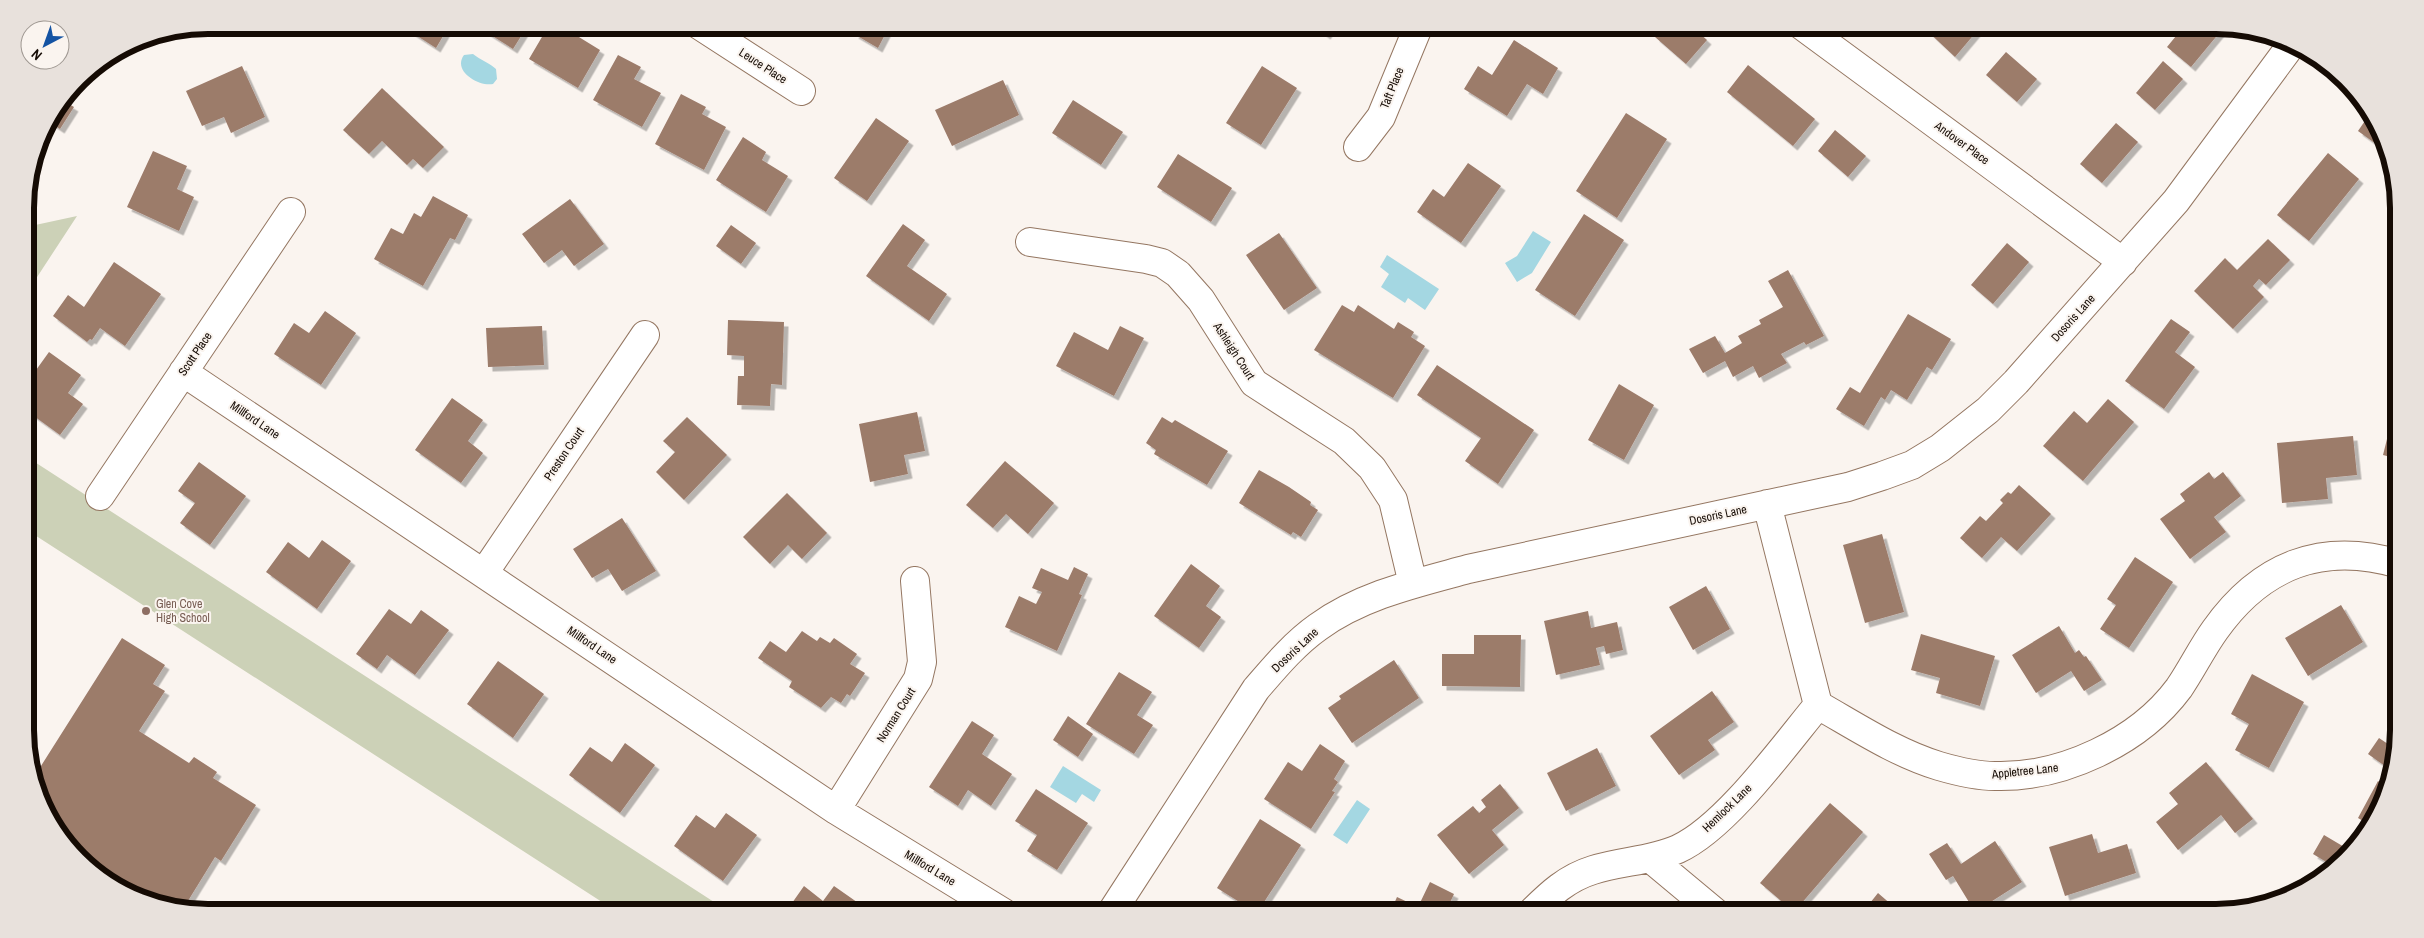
<svg xmlns="http://www.w3.org/2000/svg" width="2424" height="938" viewBox="0 0 2424 938" font-family="'Archivo Narrow',sans-serif">
<style>
.green{fill:#ccd1b7}
.water{fill:#a4d7e2}
.building{fill:#9c7b6b;filter:url(#shadow)}
.lines{fill:none;stroke-linecap:round;stroke-linejoin:round}
.minor-casing{stroke:#947661;stroke-width:30}
.minor{stroke:#fff;stroke-width:28}
.education-dot{fill:#8d6e63;stroke:#faf4ef;stroke-width:2}
.labels{text-anchor:middle;stroke-width:4;stroke-linejoin:round;paint-order:stroke}
.street-label{font-size:12px;fill:#150b04;stroke:#faf4ef}
.education-label{font-size:12px;fill:#785e54;stroke:#faf4ef;text-anchor:start}
.rim{fill:none;stroke:#150b04;stroke-width:6}
</style>
<defs>
<filter id="shadow"><feDropShadow dx="4.5" dy="4.5" stdDeviation="0" flood-color="#0004"/></filter>
</defs>
<rect width="100%" height="100%" fill="#faf4ef"/>
<path class="green" d="M 77,216 L 26,294 L 26,227 Z
M 27,457 L 731,913 L 619,913 L 27,530 Z"/>
<path class="water" d="M 473,54 C 480,60 490,63 496,69 L 497,79 L 493,84 C 479,87 452,71 464,55 Z
M 1533,231 L 1551,242 L 1532,273 L 1517,282 L 1505,263 L 1517,256 Z
M 1387,255 L 1439,289 L 1425,310 L 1408,298 L 1405,303 L 1381,287 L 1389,274 L 1380,267 Z
M 1063,766 L 1101,790 L 1094,802 L 1082,794 L 1076,803 L 1050,787 Z
M 1357,800 L 1370,809 L 1347,844 L 1333,835 Z"/>
<path class="building" d="M 416,25 L 448,25 L 449,26 L 436,48 L 411,32 Z
M 475,25 L 528,25 L 513,49 Z
M 549,25 L 572,25 L 577,29 L 574,34 L 600,50 L 578,88 L 529,59 Z
M 853,25 L 890,25 L 878,48 L 854,34 L 858,27 Z
M 1312,25 L 1333,25 L 1326,35 Z
M 1666,25 L 1690,25 L 1707,40 L 1686,64 L 1655,37 Z
M 1921,25 L 1982,25 L 1955,57 Z
M 2185,25 L 2225,26 L 2191,67 L 2167,47 Z
M 1514,40 L 1558,68 L 1543,94 L 1527,84 L 1507,116 L 1464,89 L 1478,66 L 1492,75 Z
M 2006,52 L 2037,79 L 2017,102 L 1986,75 Z
M 618,55 L 641,67 L 634,79 L 661,93 L 642,127 L 593,100 Z
M 2163,61 L 2183,79 L 2155,110 L 2136,93 Z
M 1748,65 L 1815,119 L 1793,146 L 1727,92 Z
M 242,66 L 265,117 L 231,133 L 224,117 L 202,126 L 186,91 Z
M 1262,66 L 1297,88 L 1261,145 L 1226,123 Z
M 1003,80 L 1019,115 L 952,146 L 935,110 Z
M 382,88 L 444,147 L 423,168 L 413,159 L 407,165 L 382,141 L 369,154 L 343,130 Z
M 681,94 L 706,107 L 702,114 L 726,127 L 704,170 L 655,144 Z
M 1073,100 L 1123,132 L 1101,165 L 1052,133 Z
M 64,101 L 74,107 L 60,129 L 48,121 Z
M 1626,113 L 1667,139 L 1617,218 L 1576,191 Z
M 2369,115 L 2383,149 L 2358,131 Z
M 876,118 L 909,141 L 867,201 L 834,178 Z
M 2116,123 L 2138,142 L 2102,183 L 2080,164 Z
M 1835,130 L 1866,156 L 1848,177 L 1818,151 Z
M 743,137 L 766,152 L 762,160 L 788,176 L 766,212 L 716,180 Z
M 153,151 L 187,166 L 177,189 L 194,197 L 179,231 L 127,207 Z
M 2328,153 L 2359,179 L 2309,241 L 2277,215 Z
M 1178,154 L 1232,188 L 1211,222 L 1157,187 Z
M 1468,163 L 1501,186 L 1461,243 L 1417,212 L 1433,189 L 1444,197 Z
M 433,196 L 468,215 L 455,240 L 450,238 L 423,286 L 374,259 L 391,228 L 403,234 L 414,213 L 421,217 Z
M 570,199 L 604,244 L 574,266 L 562,250 L 544,263 L 522,234 Z
M 1584,214 L 1624,240 L 1575,316 L 1535,290 Z
M 903,224 L 925,240 L 907,266 L 947,294 L 929,321 L 866,276 Z
M 731,225 L 756,243 L 741,264 L 716,246 Z
M 1279,233 L 1317,288 L 1284,310 L 1246,255 Z
M 2268,239 L 2290,260 L 2266,285 L 2259,279 L 2253,286 L 2264,297 L 2233,329 L 2194,291 L 2225,258 L 2237,270 Z
M 2007,243 L 2029,262 L 1993,304 L 1971,285 Z
M 114,262 L 161,294 L 125,346 L 100,328 L 92,340 L 90,339 L 87,342 L 53,316 L 68,295 L 84,307 Z
M 1788,270 L 1824,336 L 1806,345 L 1804,342 L 1781,354 L 1787,363 L 1759,378 L 1753,366 L 1733,377 L 1725,361 L 1703,373 L 1689,349 L 1715,336 L 1725,353 L 1742,343 L 1738,336 L 1761,324 L 1759,320 L 1783,307 L 1768,281 Z
M 1342,305 L 1354,312 L 1358,305 L 1394,329 L 1398,322 L 1414,332 L 1411,337 L 1425,346 L 1393,398 L 1314,350 Z
M 325,311 L 356,333 L 321,385 L 274,354 L 294,323 L 309,333 Z
M 1908,314 L 1951,339 L 1932,370 L 1927,367 L 1907,400 L 1891,390 L 1885,400 L 1881,397 L 1864,426 L 1836,409 L 1850,387 L 1860,393 Z
M 2171,319 L 2190,332 L 2175,352 L 2195,367 L 2164,409 L 2125,381 Z
M 728,320 L 784,322 L 782,385 L 771,384 L 770,406 L 737,405 L 738,376 L 744,376 L 744,356 L 727,355 Z
M 542,326 L 544,365 L 488,367 L 486,328 Z
M 1120,326 L 1144,338 L 1114,396 L 1056,366 L 1074,332 L 1108,350 Z
M 49,352 L 81,375 L 68,393 L 83,404 L 60,435 L 27,411 L 26,384 Z
M 1437,365 L 1534,430 L 1498,484 L 1465,461 L 1481,438 L 1417,395 Z
M 1619,384 L 1654,405 L 1624,460 L 1588,440 Z
M 452,398 L 483,420 L 468,441 L 483,453 L 461,483 L 415,450 Z
M 2108,399 L 2134,422 L 2083,481 L 2043,446 L 2074,411 L 2087,423 Z
M 917,412 L 925,451 L 904,455 L 908,474 L 870,482 L 859,424 Z
M 687,417 L 727,455 L 684,500 L 656,472 L 675,452 L 663,441 Z
M 1162,417 L 1172,423 L 1175,420 L 1228,451 L 1207,485 L 1154,454 L 1156,450 L 1146,443 Z
M 2388,435 L 2398,437 L 2398,459 L 2383,455 Z
M 2353,436 L 2357,475 L 2326,478 L 2328,499 L 2282,503 L 2277,443 Z
M 1005,461 L 1054,503 L 1028,534 L 1006,514 L 993,528 L 966,505 Z
M 199,462 L 246,496 L 210,545 L 180,523 L 195,503 L 178,491 Z
M 1259,470 L 1289,487 L 1311,502 L 1310,505 L 1318,510 L 1301,537 L 1293,532 L 1291,535 L 1239,503 Z
M 2209,472 L 2214,479 L 2223,472 L 2241,496 L 2214,517 L 2226,532 L 2190,559 L 2160,519 L 2185,501 L 2180,494 Z
M 2019,485 L 2051,514 L 2017,551 L 2001,537 L 1982,558 L 1960,538 L 1980,516 L 1986,521 L 2003,503 L 2000,500 L 2008,492 L 2011,494 Z
M 787,493 L 827,533 L 802,559 L 788,545 L 770,564 L 743,537 Z
M 622,518 L 656,571 L 622,591 L 608,569 L 592,578 L 573,549 Z
M 1882,534 L 1904,612 L 1865,623 L 1843,545 Z
M 322,540 L 351,561 L 317,609 L 266,572 L 288,542 L 309,558 Z
M 2135,557 L 2173,582 L 2129,648 L 2100,629 L 2116,605 L 2107,599 Z
M 1191,564 L 1220,586 L 1206,606 L 1221,617 L 1199,648 L 1154,616 Z
M 1074,567 L 1088,574 L 1079,594 L 1082,595 L 1057,651 L 1005,627 L 1019,596 L 1036,604 L 1042,592 L 1032,588 L 1041,568 L 1068,580 Z
M 1706,586 L 1730,629 L 1693,650 L 1669,607 Z
M 2341,605 L 2363,642 L 2308,676 L 2285,638 Z
M 389,609 L 411,624 L 421,610 L 449,630 L 415,675 L 387,655 L 377,669 L 356,654 Z
M 1588,611 L 1591,628 L 1617,622 L 1623,650 L 1606,654 L 1604,646 L 1596,648 L 1600,665 L 1556,675 L 1544,621 Z
M 2059,626 L 2075,653 L 2079,650 L 2084,657 L 2086,656 L 2102,680 L 2084,691 L 2071,671 L 2036,693 L 2012,655 Z
M 802,631 L 817,641 L 820,637 L 830,643 L 834,638 L 857,654 L 850,664 L 865,673 L 850,696 L 847,694 L 841,703 L 831,697 L 821,708 L 789,687 L 792,681 L 758,658 L 770,641 L 786,652 Z
M 1921,634 L 1995,656 L 1980,706 L 1936,693 L 1940,678 L 1911,670 Z
M 1474,635 L 1521,635 L 1520,687 L 1442,686 L 1442,654 L 1474,654 Z
M 122,638 L 165,665 L 153,684 L 165,691 L 139,731 L 189,763 L 194,757 L 217,772 L 213,778 L 256,805 L 221,861 L 215,857 L 183,909 L 149,903 L 70,850 L 34,777 Z
M 1394,660 L 1419,698 L 1352,743 L 1328,708 L 1341,699 L 1339,696 Z
M 498,661 L 544,694 L 513,738 L 467,704 Z
M 1119,672 L 1152,692 L 1137,715 L 1153,725 L 1134,754 L 1086,724 Z
M 2252,674 L 2304,702 L 2269,768 L 2235,750 L 2249,724 L 2231,714 Z
M 1712,691 L 1734,722 L 1708,740 L 1715,750 L 1679,775 L 1650,736 Z
M 1068,716 L 1093,734 L 1078,757 L 1053,740 Z
M 972,721 L 994,735 L 982,754 L 1012,774 L 991,806 L 968,790 L 958,806 L 929,787 Z
M 2379,738 L 2394,748 L 2396,745 L 2392,771 L 2368,754 Z
M 625,743 L 655,765 L 620,813 L 569,775 L 590,747 L 612,762 Z
M 1320,744 L 1345,761 L 1334,779 L 1338,782 L 1332,791 L 1335,792 L 1311,829 L 1264,799 L 1288,762 L 1302,771 Z
M 1597,748 L 1616,786 L 1566,811 L 1547,773 Z
M 2206,762 L 2253,819 L 2235,833 L 2221,815 L 2178,850 L 2156,822 L 2178,804 L 2169,793 Z
M 2378,781 L 2389,789 L 2370,825 L 2358,818 Z
M 1500,784 L 1519,808 L 1492,830 L 1504,845 L 1469,874 L 1437,835 L 1473,806 L 1479,813 L 1486,807 L 1481,800 Z
M 1036,789 L 1088,823 L 1057,870 L 1027,851 L 1037,835 L 1015,821 Z
M 1830,803 L 1863,832 L 1794,912 L 1760,883 Z
M 726,813 L 757,835 L 723,881 L 674,846 L 696,815 L 715,828 Z
M 1260,819 L 1301,845 L 1257,913 L 1217,888 Z
M 2092,834 L 2098,853 L 2127,844 L 2136,873 L 2065,896 L 2049,847 Z
M 2324,835 L 2351,851 L 2327,875 L 2318,880 L 2328,863 L 2313,854 Z
M 1995,841 L 2022,882 L 1975,912 L 1953,876 L 1946,880 L 1929,854 L 1947,843 L 1961,864 Z
M 1430,882 L 1454,894 L 1445,913 L 1390,913 L 1397,897 L 1418,907 Z
M 804,886 L 823,901 L 834,886 L 864,907 L 860,913 L 785,913 Z
M 1878,893 L 1901,913 L 1862,913 Z
M 1200,905 L 1216,913 L 1196,913 Z"/>
<g class="lines">
<g class="minor-casing">
<path id="minor" d="M 699,25 L 801,91
M 1801,25 L 2123,262
M 1358,147 L 1381,117 L 1419,25
M 1030,242 L 1146,259 L 1162,263 L 1178,274 L 1201,300 L 1254,383 L 1344,441 L 1372,468 L 1393,500 L 1413,584
M 183,372 L 836,810 L 1004,913
M 100,496 L 291,212
M 1767,504 L 1818,705 C 1857,727 1896,753 1939,766 C 1956,771 1978,776 1995,776 C 2062,778 2139,742 2179,688 C 2192,669 2202,648 2215,630 C 2261,565 2322,541 2399,564
M 484,573 L 645,335
M 836,810 L 918,679 L 922,662 L 915,581
M 1650,858 L 1716,913
M 1111,913 L 1256,689 C 1275,667 1294,644 1318,627 C 1362,595 1417,583 1468,569 L 1848,487 L 1882,476 L 1912,465 L 1940,448 L 1988,410 L 2016,382 L 2176,201 L 2292,44
M 1531,913 C 1550,894 1567,878 1593,870 C 1621,861 1651,861 1678,849 C 1726,827 1784,746 1818,705"/>
</g>
<use href="#minor" class="minor"/>
</g>
<circle class="education-dot" cx="146" cy="611" r="5"/>
<g class="labels">
<g class="street-label">
<text transform="translate(763 66) rotate(33)" y="4">Leuce Place</text>
<text transform="translate(1392 88) rotate(-68)" y="4">Taft Place</text>
<text transform="translate(1962 143) rotate(36)" y="4">Andover Place</text>
<text transform="translate(2073 318) rotate(-48)" y="4">Dosoris Lane</text>
<text transform="translate(1234 351) rotate(57)" y="4">Ashleigh Court</text>
<text transform="translate(195 354) rotate(-56)" y="4">Scott Place</text>
<text transform="translate(255 420) rotate(34)" y="4">Millford Lane</text>
<text transform="translate(564 454) rotate(-56)" y="4">Preston Court</text>
<text transform="translate(1718 515) rotate(-12)" y="4">Dosoris Lane</text>
<text transform="translate(592 645) rotate(34)" y="4">Millford Lane</text>
<text transform="translate(1295 650) rotate(-43)" y="4">Dosoris Lane</text>
<text transform="translate(896 715) rotate(-58)" y="4">Norman Court</text>
<text transform="translate(2025 771) rotate(-6)" y="4">Appletree Lane</text>
<text transform="translate(1727 808) rotate(-44)" y="4">Hemlock Lane</text>
<text transform="translate(930 868) rotate(31)" y="4">Millford Lane</text>
</g>
<g class="education-label">
<text x="156" y="608">Glen Cove<tspan x="156" dy="14">High School</tspan></text>
</g>
</g>
<path d="M0 0H2424V938H0ZM208 34H2216A174 174 0 0 1 2390 208V730A174 174 0 0 1 2216 904H208A174 174 0 0 1 34 730V208A174 174 0 0 1 208 34Z" fill="#e8e1dc" fill-rule="evenodd"/>
<path class="rim" d="M208 34H2216A174 174 0 0 1 2390 208V730A174 174 0 0 1 2216 904H208A174 174 0 0 1 34 730V208A174 174 0 0 1 208 34Z"/>
<g transform="translate(45 45) rotate(221)"><circle r="24" fill="#faf4ef" stroke="#9e9791"/>
<path d="M0-4L9 19L0 12L-9 19Z" fill="#1453a3"/>
<text y="-8" font-size="14" font-weight="bold" text-anchor="middle" fill="#150b04">N</text>
</g>
</svg>
